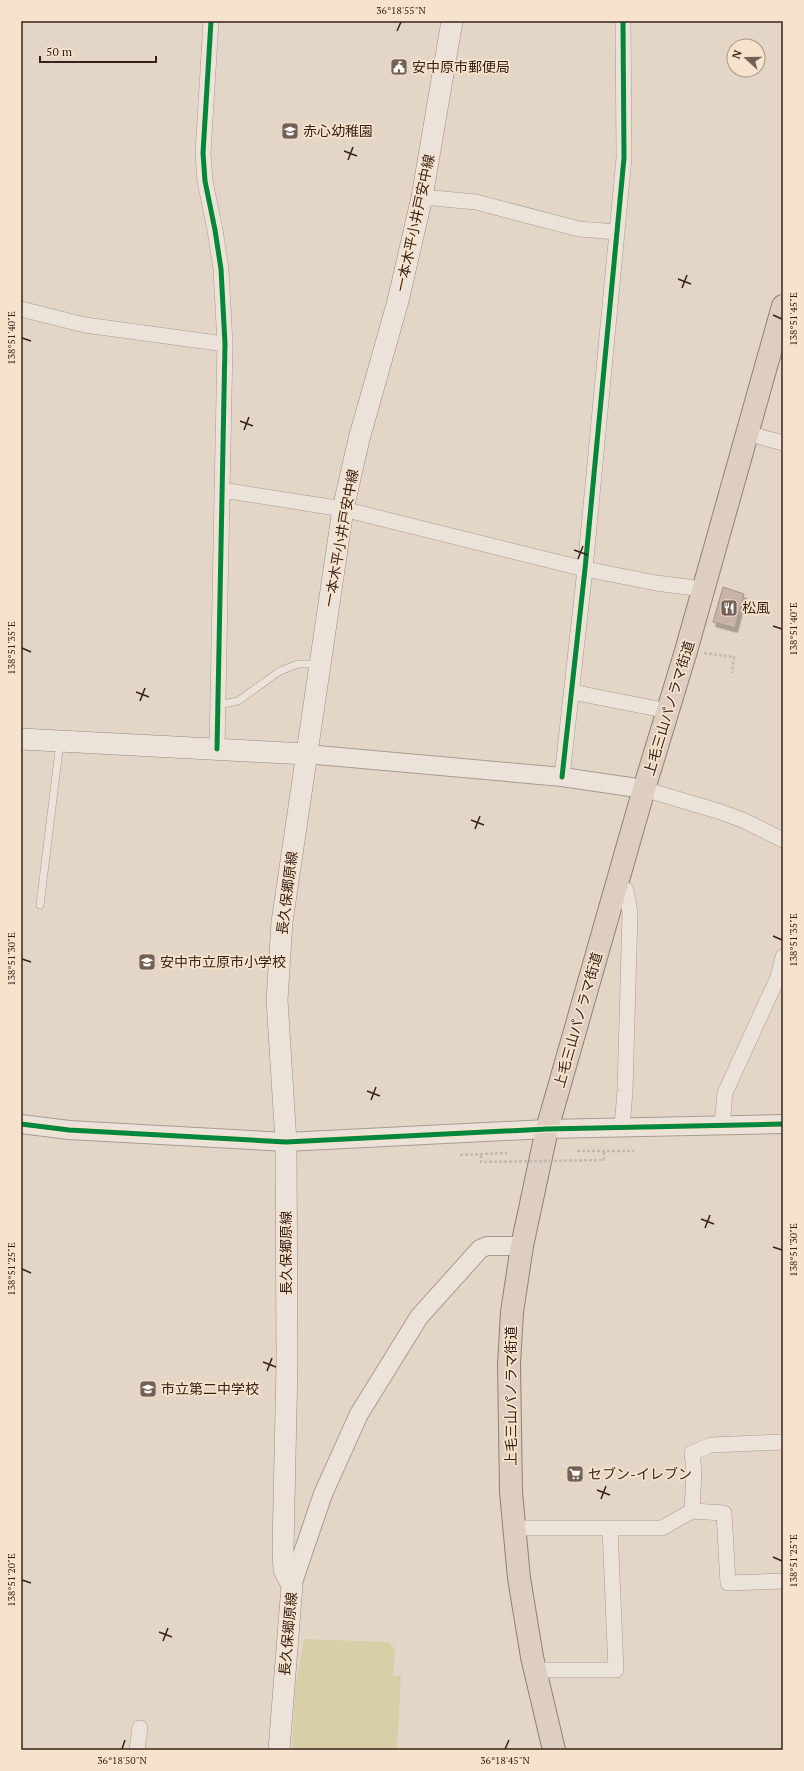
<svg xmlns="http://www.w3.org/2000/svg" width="804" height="1771" viewBox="0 0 804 1771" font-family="'PT Serif','Noto Sans JP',serif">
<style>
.green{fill:#d8cfa8}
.building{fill:#c8b3a8;stroke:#a39187;filter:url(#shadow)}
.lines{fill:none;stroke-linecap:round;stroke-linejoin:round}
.service-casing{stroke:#a89b91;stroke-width:8}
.minor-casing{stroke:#a89b91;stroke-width:16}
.tertiary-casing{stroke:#a89b91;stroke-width:20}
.secondary-casing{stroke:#988b81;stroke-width:22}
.trunk-casing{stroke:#8e8178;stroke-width:24}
.path{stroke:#c3b9b1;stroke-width:2.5;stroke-dasharray:3 2;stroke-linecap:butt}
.service{stroke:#ebe3da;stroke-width:7}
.minor{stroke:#ebe3da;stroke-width:15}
.tertiary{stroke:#ebe3da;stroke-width:18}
.secondary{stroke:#ebe3da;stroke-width:21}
.trunk{stroke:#ddcec1;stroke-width:22}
.path-bridge{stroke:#c3b9b1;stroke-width:2.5;stroke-dasharray:3 2;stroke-linecap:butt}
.cycleway-casing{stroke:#f7e2cb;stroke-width:8}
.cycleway{stroke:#00873e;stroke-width:5}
.ticks{fill:none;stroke:#36221a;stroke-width:1.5}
.labels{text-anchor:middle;stroke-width:3.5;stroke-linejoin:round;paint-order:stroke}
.poi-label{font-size:14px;fill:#36221a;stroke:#f7e2cb;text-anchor:start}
.street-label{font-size:14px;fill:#36221a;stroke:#f7e2cb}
.neatline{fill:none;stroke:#36221a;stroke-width:1.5}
.ticks-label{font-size:10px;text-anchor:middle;fill:#36221a}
</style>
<defs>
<filter id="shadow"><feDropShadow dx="2.5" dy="4.5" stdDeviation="0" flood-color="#0004"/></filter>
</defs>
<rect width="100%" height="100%" fill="#e4d6c7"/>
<path class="green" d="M 304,1639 L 389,1642 L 395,1650 L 393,1676 L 401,1675 L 397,1750 L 292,1750 L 295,1690 Z"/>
<path class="building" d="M 723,587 L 744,594 L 735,628 L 713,622 Z"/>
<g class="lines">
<g class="service-casing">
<path id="service" d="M 218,705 L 238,701 L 280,671 L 298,664 L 319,664
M 40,905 L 60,742"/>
</g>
<g class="minor-casing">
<path id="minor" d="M 211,21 L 203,153 L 205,181 L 215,230 L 221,269 L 225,344 L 217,749
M 422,197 L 476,202 L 579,229 L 617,232
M 21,309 L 85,325 L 225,344
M 747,433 L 783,443
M 222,490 L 343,509 L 585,569 L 656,583 L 703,589
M 572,692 L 668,711
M 562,777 L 585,569 L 624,158 L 623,21
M 644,789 L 721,812 L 745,821 L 783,840
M 616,888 L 626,890 L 630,913 L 625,1091 L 622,1127
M 722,1125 L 725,1093 L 778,977 L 783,957
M 692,1511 L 724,1513 L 728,1583 L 783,1581
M 515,1528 L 662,1528 L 692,1511 L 694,1472 L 692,1453 L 711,1445 L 783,1442
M 535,1670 L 616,1670 L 610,1528
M 137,1750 L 140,1728"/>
</g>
<g class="tertiary-casing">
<path id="tertiary" d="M 306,754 L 562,777 L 644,789
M 21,1124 L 69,1130 L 286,1142 L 547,1129 L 783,1124
M 292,1585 L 323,1494 L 359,1414 L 419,1317 L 480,1249 L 487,1246 L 522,1246"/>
</g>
<g class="secondary-casing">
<path id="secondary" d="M 21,739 L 306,754
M 279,1750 L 292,1585 L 284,1570 L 283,1549 L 287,1364 L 286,1142 L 277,1000 L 282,922 L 343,509 L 359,439 L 398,301 L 422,197 L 452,21"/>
</g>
<g class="trunk-casing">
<path id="trunk" d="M 554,1750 L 532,1657 L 519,1578 L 511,1492 L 509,1364 L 512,1312 L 522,1246 L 547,1129 L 644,789 L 686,651 L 783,306"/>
</g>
<path class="path" d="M 704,653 L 734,657 L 732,673
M 577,1151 L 634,1151
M 460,1155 L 507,1153"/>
<use href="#service" class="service"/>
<use href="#minor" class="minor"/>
<use href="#tertiary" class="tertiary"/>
<use href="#secondary" class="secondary"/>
<use href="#trunk" class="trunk"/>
<path class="path-bridge" d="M 481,1155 L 481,1162 L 604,1160 L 604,1152"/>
<g class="cycleway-casing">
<path id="cycleway" d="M 211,21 L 203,153 L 205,181 L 215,230 L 221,269 L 225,344 L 217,749
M 562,777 L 585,569 L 624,158 L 623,21
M 21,1124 L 69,1130 L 286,1142 L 547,1129 L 783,1124"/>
</g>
<use href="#cycleway" class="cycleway"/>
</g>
<path class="ticks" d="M 397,31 L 401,22M 344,151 L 357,156M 348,160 L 353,147M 678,279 L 691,284M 682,288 L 687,275M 773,315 L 782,319M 22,338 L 31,341M 240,421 L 253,426M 244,430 L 249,417M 574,550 L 588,555M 578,559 L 583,546M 773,626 L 782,629M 22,648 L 31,652M 136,692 L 149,697M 140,701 L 145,688M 471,820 L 484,825M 475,829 L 480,816M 773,936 L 782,940M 22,959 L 31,962M 367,1091 L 380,1096M 371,1100 L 376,1087M 701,1219 L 714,1224M 705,1228 L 710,1215M 773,1247 L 782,1250M 22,1269 L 31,1273M 263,1362 L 276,1367M 267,1371 L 272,1358M 597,1490 L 610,1495M 601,1499 L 606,1486M 773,1557 L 782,1561M 22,1580 L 31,1583M 159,1632 L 172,1637M 163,1641 L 168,1628M 122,1749 L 125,1740M 505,1749 L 509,1740"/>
<defs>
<g id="civic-square" transform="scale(0.9)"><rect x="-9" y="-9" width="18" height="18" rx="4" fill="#736157" stroke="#f7e2cb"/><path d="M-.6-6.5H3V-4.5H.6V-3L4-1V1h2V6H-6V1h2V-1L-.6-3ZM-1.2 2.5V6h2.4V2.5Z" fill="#fff"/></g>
<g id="school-square" transform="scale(0.9)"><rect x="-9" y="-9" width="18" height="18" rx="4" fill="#736157" stroke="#f7e2cb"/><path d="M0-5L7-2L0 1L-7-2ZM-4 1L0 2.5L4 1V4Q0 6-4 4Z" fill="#fff"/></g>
<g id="restaurant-square" transform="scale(0.9)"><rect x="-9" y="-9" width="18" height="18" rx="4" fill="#736157" stroke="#f7e2cb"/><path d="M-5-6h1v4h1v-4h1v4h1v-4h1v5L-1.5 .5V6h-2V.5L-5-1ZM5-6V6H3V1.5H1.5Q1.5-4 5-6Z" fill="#fff"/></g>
<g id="supermarket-square" transform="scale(0.9)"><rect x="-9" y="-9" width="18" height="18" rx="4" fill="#736157" stroke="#f7e2cb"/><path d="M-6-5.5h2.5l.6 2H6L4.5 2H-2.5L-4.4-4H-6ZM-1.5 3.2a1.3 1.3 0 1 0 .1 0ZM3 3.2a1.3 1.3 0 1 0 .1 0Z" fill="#fff"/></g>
</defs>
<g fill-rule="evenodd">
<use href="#civic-square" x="399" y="67"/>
<use href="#school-square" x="290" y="131"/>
<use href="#restaurant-square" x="729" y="608"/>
<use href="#school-square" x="147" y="962"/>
<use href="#school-square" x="148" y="1389"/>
<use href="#supermarket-square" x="575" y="1474"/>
</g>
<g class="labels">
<g class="poi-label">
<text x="412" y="72">安中原市郵便局</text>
<text x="303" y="136">赤心幼稚園</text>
<text x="742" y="613">松風</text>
<text x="160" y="967">安中市立原市小学校</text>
<text x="161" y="1394">市立第二中学校</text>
<text x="588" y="1479">セブン-イレブン</text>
</g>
<g class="street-label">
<text transform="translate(415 223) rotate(-78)" y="5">一本木平小井戸安中線</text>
<text transform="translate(341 538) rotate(-80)" y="5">一本木平小井戸安中線</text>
<text transform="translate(669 708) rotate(-73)" y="5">上毛三山パノラマ街道</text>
<text transform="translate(287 893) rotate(-83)" y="5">長久保郷原線</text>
<text transform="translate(578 1020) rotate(-74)" y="5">上毛三山パノラマ街道</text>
<text transform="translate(286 1253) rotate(-90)" y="5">長久保郷原線</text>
<text transform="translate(511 1396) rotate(-90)" y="5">上毛三山パノラマ街道</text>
<text transform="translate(288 1634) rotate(-85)" y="5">長久保郷原線</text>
</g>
</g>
<rect width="804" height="1771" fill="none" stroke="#f7e2cb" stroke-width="44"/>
<g transform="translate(746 58) rotate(291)"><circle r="19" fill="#f7e2cb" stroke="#aa9584"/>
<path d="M0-3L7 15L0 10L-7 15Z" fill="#736157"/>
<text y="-6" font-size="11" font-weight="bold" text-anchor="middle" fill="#36221a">N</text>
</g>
<path d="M40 56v6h116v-6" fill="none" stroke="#36221a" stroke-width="2"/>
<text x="46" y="56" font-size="12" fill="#36221a" stroke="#f7e2cb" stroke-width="3" paint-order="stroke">50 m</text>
<rect x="22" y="22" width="760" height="1727" class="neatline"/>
<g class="ticks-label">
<text x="401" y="14">36°18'55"N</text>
<text transform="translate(793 319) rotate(-90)" y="4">138°51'45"E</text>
<text transform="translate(11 338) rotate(-90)" y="4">138°51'40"E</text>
<text transform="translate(793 629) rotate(-90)" y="4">138°51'40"E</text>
<text transform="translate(11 648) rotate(-90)" y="4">138°51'35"E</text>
<text transform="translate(793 940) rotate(-90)" y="4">138°51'35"E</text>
<text transform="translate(11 959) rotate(-90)" y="4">138°51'30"E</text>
<text transform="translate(793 1250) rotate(-90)" y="4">138°51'30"E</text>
<text transform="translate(11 1269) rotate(-90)" y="4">138°51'25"E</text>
<text transform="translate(793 1561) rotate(-90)" y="4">138°51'25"E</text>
<text transform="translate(11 1580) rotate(-90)" y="4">138°51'20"E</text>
<text x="122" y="1764">36°18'50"N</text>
<text x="505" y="1764">36°18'45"N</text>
</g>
</svg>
